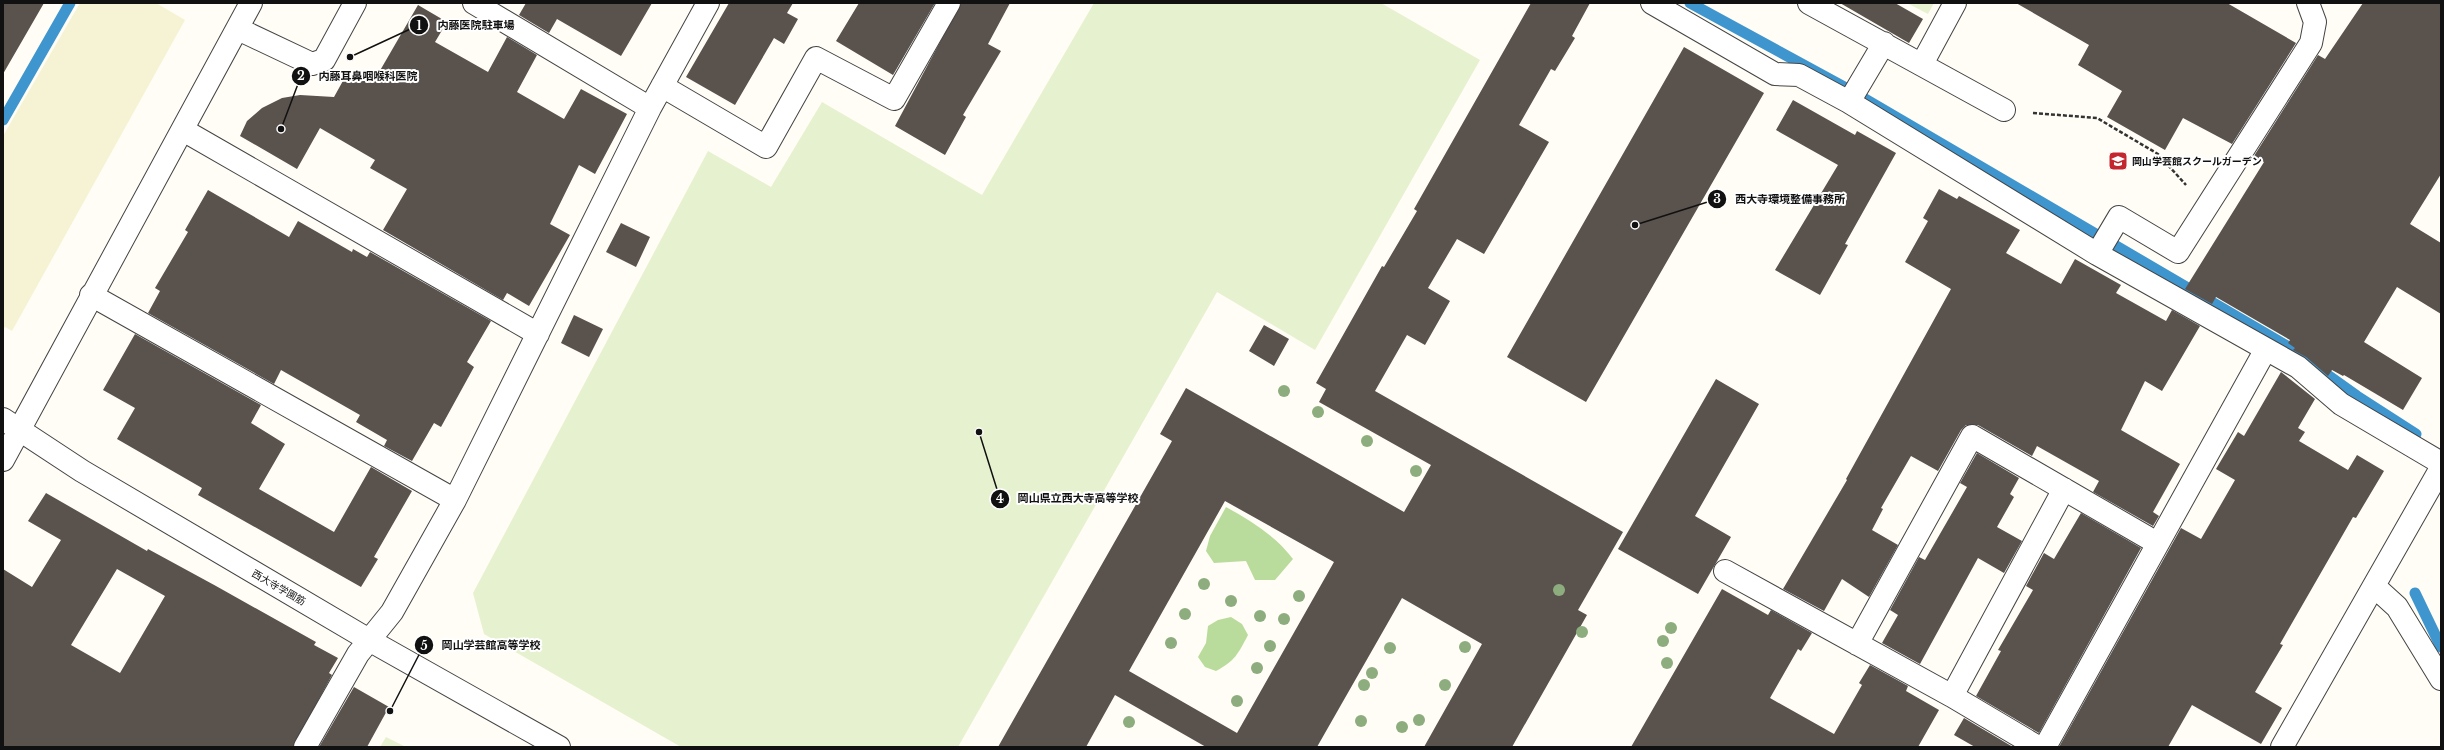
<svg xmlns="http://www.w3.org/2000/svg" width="2444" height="750" viewBox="0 0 2444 750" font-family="'Libre Baskerville','Noto Sans JP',serif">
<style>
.farmland{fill:#f6f3d4}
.forest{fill:#b9dc9c}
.pitch{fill:#e6f2cf}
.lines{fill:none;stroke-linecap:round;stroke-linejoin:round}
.stream{stroke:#3f96cf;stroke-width:11}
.building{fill:#5a524d;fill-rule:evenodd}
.minor-casing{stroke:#444;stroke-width:24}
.path{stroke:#333;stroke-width:2.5;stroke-dasharray:4 2;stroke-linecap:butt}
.minor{stroke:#fff;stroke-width:22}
.tree{fill:#8dad7f}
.labels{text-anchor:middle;stroke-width:4;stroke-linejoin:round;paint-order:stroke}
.poi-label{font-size:10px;font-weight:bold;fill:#111;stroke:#fff;text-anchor:start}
.street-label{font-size:10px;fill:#111;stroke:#fff}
.leader{fill:none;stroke:#111;stroke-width:1.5}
.callout-dot{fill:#111;stroke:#fff;stroke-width:1.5}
.mark-label{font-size:12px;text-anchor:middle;font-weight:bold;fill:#fff}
.callout-label{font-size:11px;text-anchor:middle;font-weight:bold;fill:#111;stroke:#fff;stroke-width:4;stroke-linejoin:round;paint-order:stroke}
</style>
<rect width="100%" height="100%" fill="#fffdf5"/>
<path class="farmland" d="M 80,3 L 156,3 L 185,20 L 12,331 L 5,327 L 3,330 L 3,136 Z"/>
<path class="forest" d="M 1226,507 C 1251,521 1276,536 1293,559 L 1275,580 L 1255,580 L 1246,561 L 1214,563 L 1206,551 L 1210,536 Z
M 1231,617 L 1242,624 L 1248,635 C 1238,654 1235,661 1216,671 L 1205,667 L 1198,657 L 1206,643 L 1208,626 L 1218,620 Z"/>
<path class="pitch" d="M 1094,3 L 1381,3 L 1480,60 L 1315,350 L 1217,292 L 958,747 L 681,747 L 484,634 L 473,593 L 708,151 L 771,187 L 822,102 L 982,195 Z
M 1907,3 L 1934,3 L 1928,14 Z
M 386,737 L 406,747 L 380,747 Z"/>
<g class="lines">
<path class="stream" d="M 1690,3 L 1848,89 L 2287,346 L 2357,396 L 2416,434
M 3,120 L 70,3
M 2415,593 L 2441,647"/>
</g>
<path class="building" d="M 3,3 L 44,3 L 3,74 Z
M 526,3 L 652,3 L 621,56 L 557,19 L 549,33 L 519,15 Z
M 729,3 L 793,3 L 787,13 L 798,19 L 784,44 L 774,38 L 735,105 L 686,77 Z
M 859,3 L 935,3 L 893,75 L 836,41 Z
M 961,3 L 1010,3 L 988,44 L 1001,51 L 963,115 L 966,117 L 945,155 L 895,126 Z
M 1531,3 L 1590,3 L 1572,36 L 1575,38 L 1555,71 L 1551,69 L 1519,125 L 1549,142 L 1484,254 L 1457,239 L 1428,288 L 1450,301 L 1425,345 L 1407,335 L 1375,391 L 1623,532 L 1578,610 L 1587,615 L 1512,747 L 1424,747 L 1482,644 L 1402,598 L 1317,747 L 1206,747 L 1115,695 L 1086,747 L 998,747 L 1172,441 L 1160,434 L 1186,388 L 1404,512 L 1431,465 L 1319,402 L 1326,389 L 1316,383 L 1382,266 L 1384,267 L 1417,211 L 1414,209 ZM 1225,501 L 1334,562 L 1237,733 L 1129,671 Z
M 1840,3 L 1895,3 L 1923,19 L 1909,43 Z
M 2016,3 L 2227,3 L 2296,43 L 2232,144 L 2183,118 L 2165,150 L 2107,117 L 2122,91 L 2078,65 L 2089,45 Z
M 2363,3 L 2441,3 L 2441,174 L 2410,224 L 2441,243 L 2441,314 L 2397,287 L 2364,342 L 2422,378 L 2403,410 L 2344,375 L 2343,376 L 2332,370 L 2328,376 L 2306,357 L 2293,350 L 2295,348 L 2288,343 L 2290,340 L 2216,297 L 2212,304 L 2185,289 L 2264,162 L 2254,156 L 2318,55 L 2325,59 Z
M 418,5 L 447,22 L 435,42 L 488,72 L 507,37 L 537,55 L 517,92 L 564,119 L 581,89 L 627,114 L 595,174 L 579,165 L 550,224 L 570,235 L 529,306 L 507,293 L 503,300 L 383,230 L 407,189 L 370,168 L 375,160 L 320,128 L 297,169 L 240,136 L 247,121 L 262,108 L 282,98 L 300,95 L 334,97 L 349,70 L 370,83 L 376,73 L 378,74 Z
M 1684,47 L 1764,93 L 1586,402 L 1507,357 Z
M 1793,100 L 1855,135 L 1857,131 L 1896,153 L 1845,244 L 1848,245 L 1820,295 L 1775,270 L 1838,165 L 1776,130 Z
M 1939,189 L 1957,199 L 1959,196 L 2020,230 L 2006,253 L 2061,284 L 2075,259 L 2121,285 L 2116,293 L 2166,321 L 2172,310 L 2200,326 L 2162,391 L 2145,381 L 2121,430 L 2180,464 L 2153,512 L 2159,516 L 2153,526 L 2093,492 L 2099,481 L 2037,446 L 2032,456 L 1978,425 L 1966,425 L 1961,430 L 1938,471 L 1911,456 L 1881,508 L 1883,509 L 1872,530 L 1898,545 L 1869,597 L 1842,579 L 1824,611 L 1783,589 L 1847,480 L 1846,479 L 1951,289 L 1905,262 L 1928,221 L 1923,218 Z
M 208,190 L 289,237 L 298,221 L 352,252 L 353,249 L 367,257 L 370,252 L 491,321 L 467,362 L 474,367 L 441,427 L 434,423 L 412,461 L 384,446 L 387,440 L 356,422 L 360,415 L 281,370 L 274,384 L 148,313 L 160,291 L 155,288 L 188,232 L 185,230 Z
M 621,223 L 650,237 L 636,267 L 606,252 Z
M 574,315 L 603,329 L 589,357 L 561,343 Z
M 1264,325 L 1289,339 L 1274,366 L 1249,351 Z
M 135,334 L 261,405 L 251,423 L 285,444 L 259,489 L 334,532 L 371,467 L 412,491 L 374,557 L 378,559 L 361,587 L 198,495 L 202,488 L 117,439 L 135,408 L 103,390 Z
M 2281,372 L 2315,399 L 2298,428 L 2305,432 L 2299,441 L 2348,470 L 2357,455 L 2384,471 L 2356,518 L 2353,517 L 2280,644 L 2283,645 L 2255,692 L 2282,708 L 2261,744 L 2192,705 L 2168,747 L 2059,747 L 2181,528 L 2201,539 L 2235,480 L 2216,469 L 2238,432 L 2244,436 Z
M 1716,379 L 1759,404 L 1695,516 L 1731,537 L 1698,594 L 1618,549 Z
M 1977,453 L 2019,478 L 2010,494 L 2014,497 L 1997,527 L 2022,541 L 2004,573 L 1978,558 L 1920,664 L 1882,643 L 1898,615 L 1890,610 L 1919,557 L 1925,560 L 1967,487 L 1960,483 Z
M 46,493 L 147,551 L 148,549 L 216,586 L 316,642 L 314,645 L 338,658 L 329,673 L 332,675 L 293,747 L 3,747 L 3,569 L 32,587 L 61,540 L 28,521 ZM 117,569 L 165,596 L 120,673 L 71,645 Z
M 2081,513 L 2141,548 L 2039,733 L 1976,696 L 2001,651 L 1998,650 L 2033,590 L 2026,586 L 2044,553 L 2054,559 Z
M 1722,589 L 1768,615 L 1771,610 L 1812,633 L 1801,651 L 1798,649 L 1770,698 L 1834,734 L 1862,685 L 1859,683 L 1870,665 L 1908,686 L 1906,691 L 1939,710 L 1918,747 L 1631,747 Z
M 354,687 L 389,707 L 367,747 L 319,747 Z
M 1964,718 L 2013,747 L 1975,747 L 1954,735 Z"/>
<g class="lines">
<g class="minor-casing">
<path id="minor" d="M 474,3 L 650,108
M 1652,3 L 1775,74 L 1799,75 L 1849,102 L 2097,254 L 2298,367 L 2341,404 L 2441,463
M 1809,3 L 2004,110
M 238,29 L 312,64 L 324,60 L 355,3
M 1922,64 L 1955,3
M 662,86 L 766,147 L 816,58 L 894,99 L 949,3
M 1849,102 L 1884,43
M 183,130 L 538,334
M 2097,254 L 2119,217 L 2178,252 L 2311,43 L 2315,22 L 2308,3
M 91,295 L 455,500
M 3,419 L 82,471 L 369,640 L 559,747
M 3,460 L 251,3
M 1725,571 L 1952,696 L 2038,747
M 2375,587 L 2397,607 L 2441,679
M 1857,644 L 1972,436 L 2157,543
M 1952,696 L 2064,489
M 305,747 L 358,654 L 392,612 L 455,500 L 650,108 L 708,3
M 2045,747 L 2266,349
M 2282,747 L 2441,468"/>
</g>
<path class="path" d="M 2033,113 L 2097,118 L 2158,154 L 2186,185"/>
<use href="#minor" class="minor"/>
</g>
<g class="tree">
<circle cx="1284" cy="391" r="6"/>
<circle cx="1318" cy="412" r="6"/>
<circle cx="1367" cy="441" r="6"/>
<circle cx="1416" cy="471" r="6"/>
<circle cx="1204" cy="584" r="6"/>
<circle cx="1559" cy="590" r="6"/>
<circle cx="1299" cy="596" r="6"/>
<circle cx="1231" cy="601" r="6"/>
<circle cx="1185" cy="614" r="6"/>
<circle cx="1260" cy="616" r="6"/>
<circle cx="1284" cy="619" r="6"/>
<circle cx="1671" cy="628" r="6"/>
<circle cx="1582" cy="632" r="6"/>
<circle cx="1663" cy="641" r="6"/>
<circle cx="1171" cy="643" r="6"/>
<circle cx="1270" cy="646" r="6"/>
<circle cx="1465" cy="647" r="6"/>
<circle cx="1390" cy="648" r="6"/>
<circle cx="1667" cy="663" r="6"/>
<circle cx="1257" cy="668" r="6"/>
<circle cx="1372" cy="673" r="6"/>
<circle cx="1364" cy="685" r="6"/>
<circle cx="1445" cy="685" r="6"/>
<circle cx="1237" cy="701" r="6"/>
<circle cx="1419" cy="720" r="6"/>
<circle cx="1361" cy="721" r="6"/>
<circle cx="1129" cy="722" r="6"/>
<circle cx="1402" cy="727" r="6"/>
</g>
<defs>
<g id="school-square" transform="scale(1)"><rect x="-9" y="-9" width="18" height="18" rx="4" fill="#c4262e" stroke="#fff"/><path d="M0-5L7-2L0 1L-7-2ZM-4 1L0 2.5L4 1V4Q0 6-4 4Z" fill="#fff"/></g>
</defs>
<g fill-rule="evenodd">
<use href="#school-square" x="2118" y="161"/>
</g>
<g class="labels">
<g class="poi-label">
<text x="2132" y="165">岡山学芸館スクールガーデン</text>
</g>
<g class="street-label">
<text transform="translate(279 587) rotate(30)" y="4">西大寺学園筋</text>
</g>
</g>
<path class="leader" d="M350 57L419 25M281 129L301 76M1635 225L1717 199M979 432L1000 499M390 711L424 645"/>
<g class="callout-dot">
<circle cx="350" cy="57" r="4"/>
<circle cx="281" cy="129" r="4"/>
<circle cx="1635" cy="225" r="4"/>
<circle cx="979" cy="432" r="4"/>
<circle cx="390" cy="711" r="4"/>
<circle cx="419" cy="25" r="10"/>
<circle cx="301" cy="76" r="10"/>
<circle cx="1717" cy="199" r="10"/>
<circle cx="1000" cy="499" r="10"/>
<circle cx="424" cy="645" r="10"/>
</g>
<g class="mark-label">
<text x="419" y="30">1</text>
<text x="301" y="80">2</text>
<text x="1717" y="203">3</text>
<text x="1000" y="503">4</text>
<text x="424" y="650">5</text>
</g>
<g class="callout-label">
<text x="476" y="29">内藤医院駐車場</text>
<text x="368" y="80">内藤耳鼻咽喉科医院</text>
<text x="1790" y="203">西大寺環境整備事務所</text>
<text x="1078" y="502">岡山県立西大寺高等学校</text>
<text x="491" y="649">岡山学芸館高等学校</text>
</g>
<rect width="2444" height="750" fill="none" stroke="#111111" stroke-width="8"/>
</svg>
